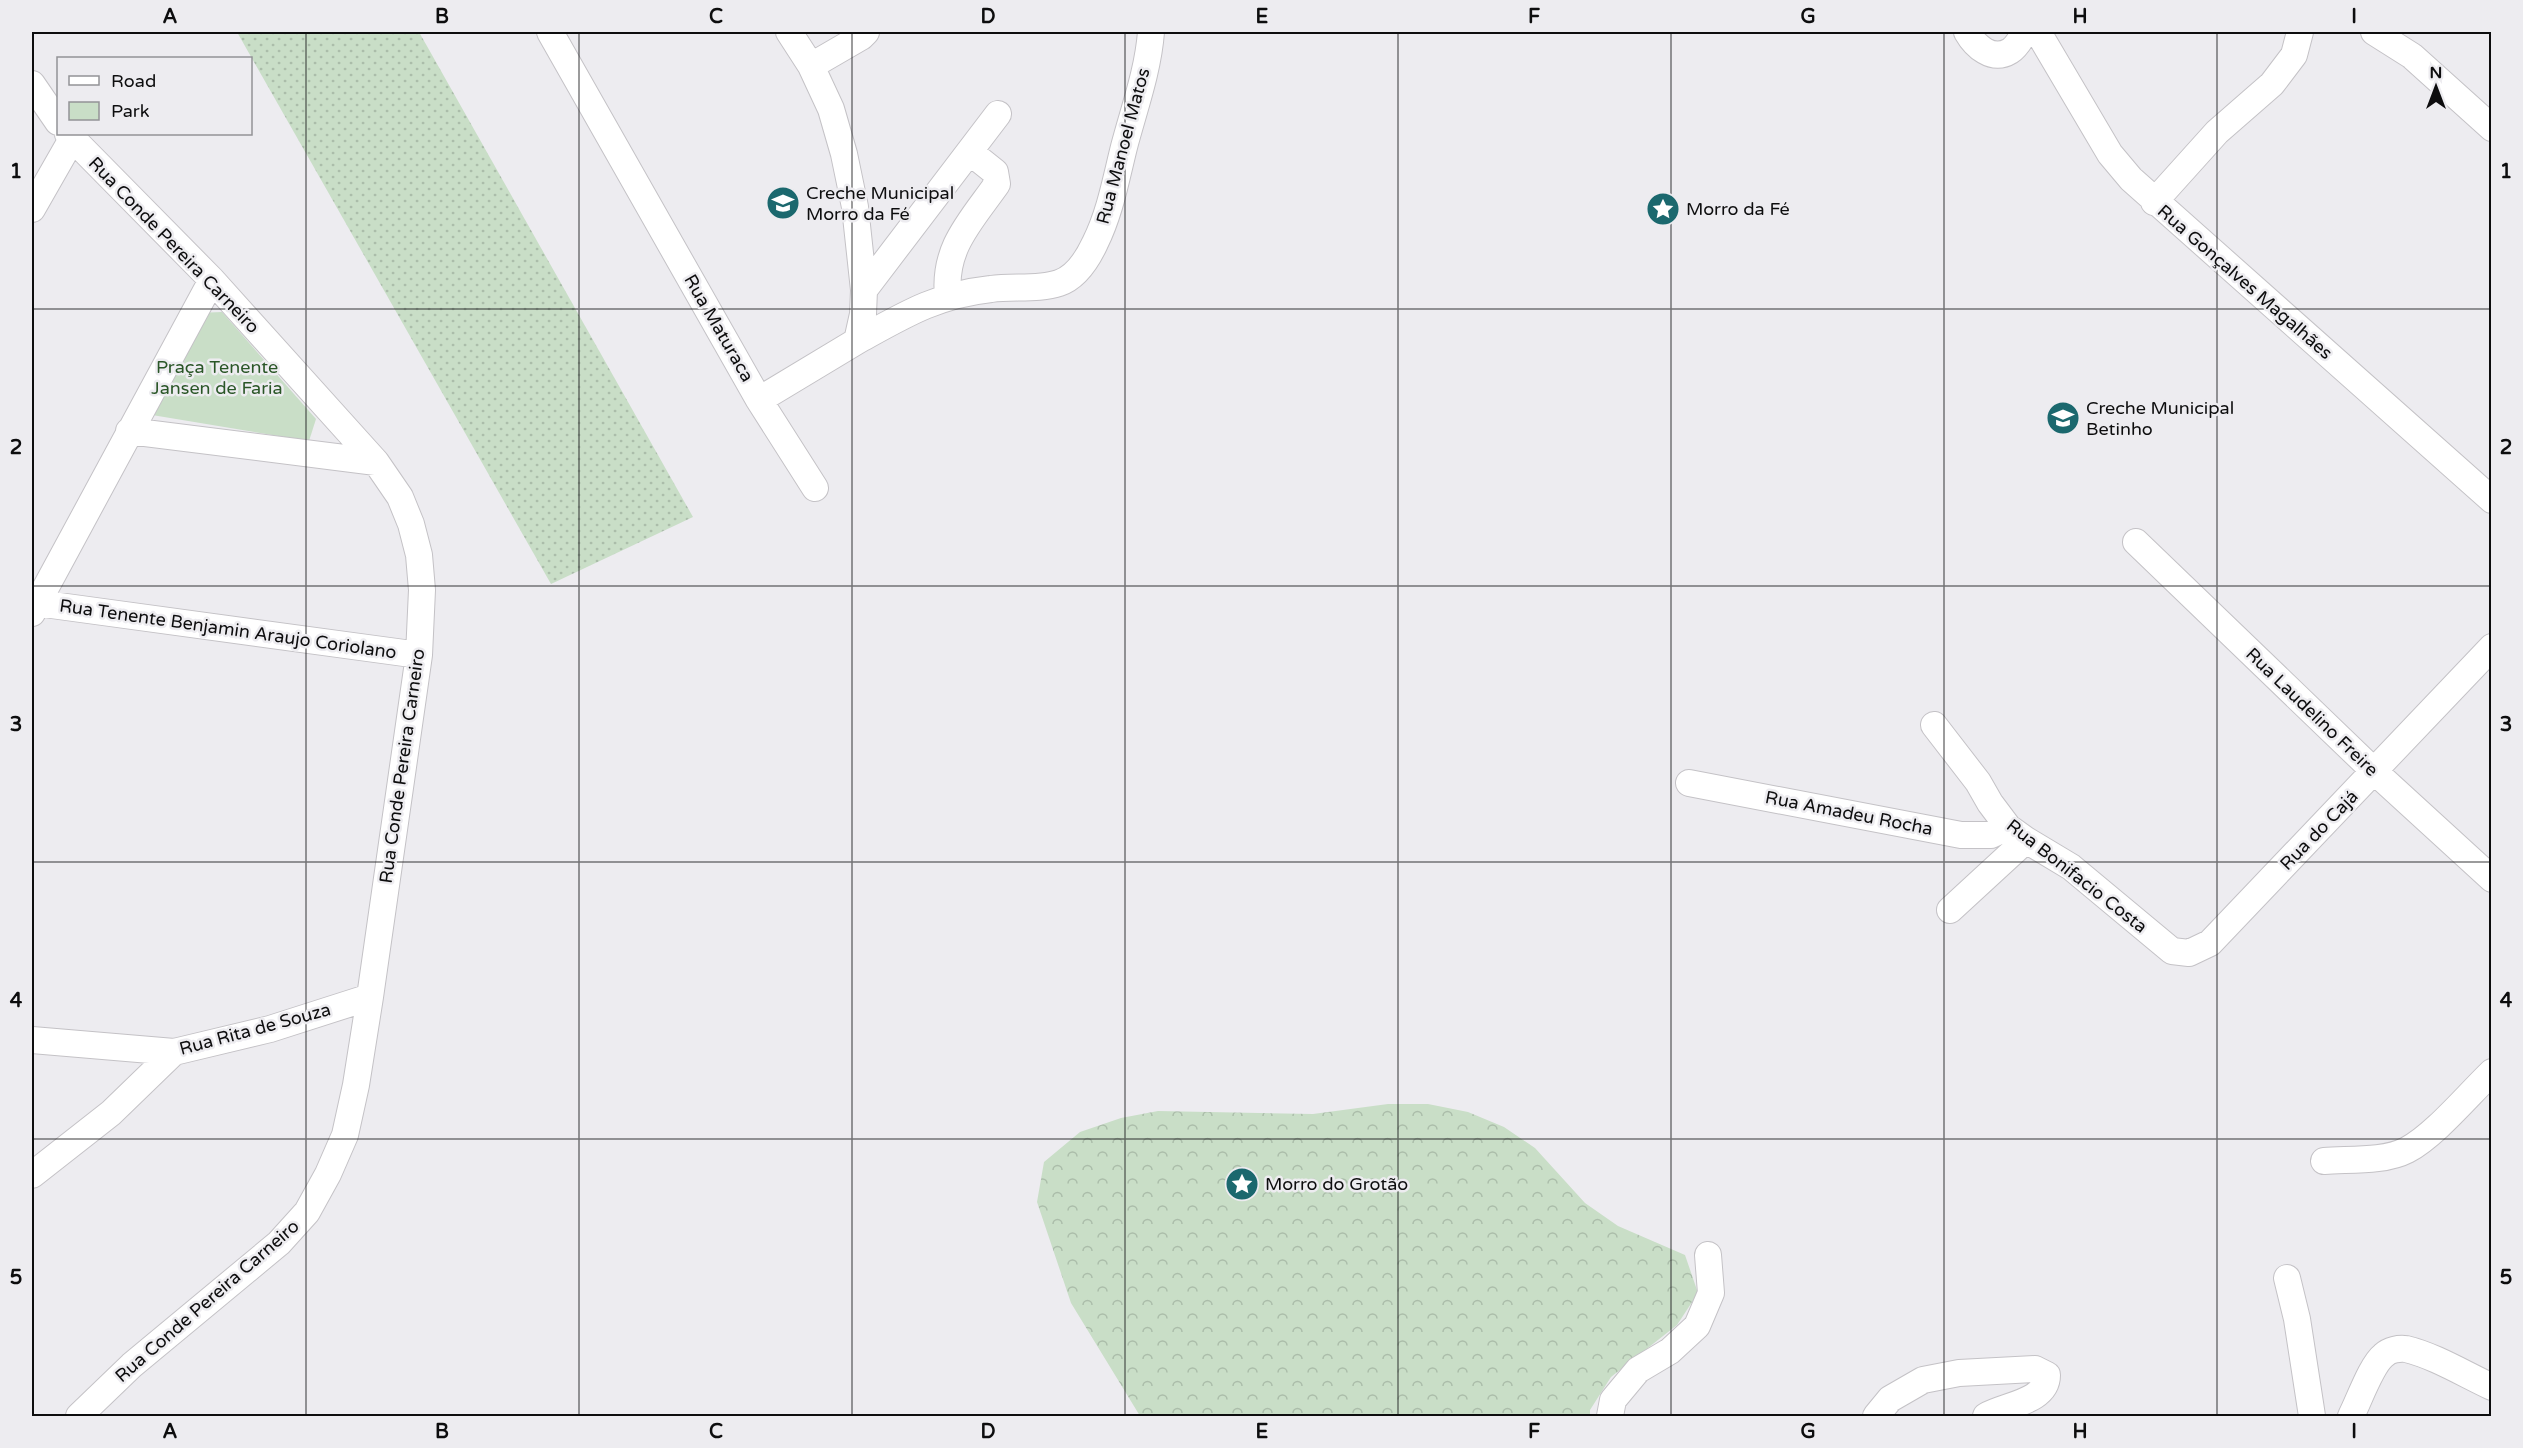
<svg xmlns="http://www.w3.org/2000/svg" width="2523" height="1448" viewBox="0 0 2523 1448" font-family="'Varela Round',sans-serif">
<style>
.grass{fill:url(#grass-dots)}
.forest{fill:url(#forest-crowns)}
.green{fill:#c9dec7}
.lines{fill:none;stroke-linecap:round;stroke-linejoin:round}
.minor-casing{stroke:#c4c2c6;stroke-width:28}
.minor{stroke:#fff;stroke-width:26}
.grid{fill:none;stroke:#0d0d0e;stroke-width:1.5;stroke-opacity:0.55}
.labels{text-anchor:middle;stroke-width:5;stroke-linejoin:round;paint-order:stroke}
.street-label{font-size:18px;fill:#0d0d0e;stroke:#edecf0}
.poi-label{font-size:18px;fill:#0d0d0e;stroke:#edecf0;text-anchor:start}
.park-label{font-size:18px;fill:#2a5627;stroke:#edecf0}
.neatline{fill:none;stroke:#0d0d0e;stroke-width:2}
.grid-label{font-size:20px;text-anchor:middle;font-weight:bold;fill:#0d0d0e}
</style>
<defs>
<pattern id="grass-dots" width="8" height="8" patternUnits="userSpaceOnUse" patternTransform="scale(1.5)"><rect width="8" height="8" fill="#c9dec7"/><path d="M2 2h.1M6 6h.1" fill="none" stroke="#abbdaa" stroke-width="1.8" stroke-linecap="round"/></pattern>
<pattern id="forest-crowns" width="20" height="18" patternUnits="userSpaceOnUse" patternTransform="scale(1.5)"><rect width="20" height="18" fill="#c9dec7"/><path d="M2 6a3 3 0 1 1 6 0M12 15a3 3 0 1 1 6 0" fill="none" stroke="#abbdaa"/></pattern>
</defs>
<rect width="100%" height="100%" fill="#edecf0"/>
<path class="grass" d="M 237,32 L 419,32 L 693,517 L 551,584 Z"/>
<path class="forest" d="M 1388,1104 L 1428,1104 L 1468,1112 L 1504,1127 L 1535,1148 L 1585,1203 L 1618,1226 L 1685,1255 L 1698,1293 L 1677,1325 L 1611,1377 L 1590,1410 L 1590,1416 L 1140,1416 L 1071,1303 L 1037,1202 L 1044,1162 L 1080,1132 L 1121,1118 L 1158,1111 L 1313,1114 Z"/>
<path class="green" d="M 222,312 L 316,419 L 309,441 L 146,414 L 198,313 Z"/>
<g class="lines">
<g class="minor-casing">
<path id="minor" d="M 550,32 L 759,400 L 815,488
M 1967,32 C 1975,46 1992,62 2010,51 C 2017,47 2021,38 2025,32
M 2038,32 L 2110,154 L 2131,179 L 2492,500
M 2374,32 L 2412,56 L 2492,128
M 811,66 L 861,37 L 866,32
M 32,84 L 58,122
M 68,134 L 212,280 L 376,462 L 400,497 L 411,524 L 419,555 L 422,590 L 419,655 L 370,997 L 356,1085 L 345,1135 L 328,1174 L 307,1212 L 279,1243 L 132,1365 L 79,1416
M 2154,202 L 2217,132 L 2272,84 L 2294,55 L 2300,32
M 32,209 L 72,139
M 864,290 L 998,114
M 948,296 C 943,248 971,221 997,184 L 995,172 L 970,152
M 857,341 C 904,315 936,295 991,289 C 1013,286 1039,290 1059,283 C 1077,277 1088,258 1095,243 C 1110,213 1116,179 1124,147 C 1134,109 1148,71 1151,32
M 759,400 L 857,341 L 863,314 L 864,290 L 855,207 L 844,154 L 831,109 L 811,66 L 789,32
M 129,431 L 376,462
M 2136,542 L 2375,772 L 2492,879
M 37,603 L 419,655
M 32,613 L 212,280
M 1934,725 L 1978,782 L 1990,803 L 2008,827 L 2026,840 L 2071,867 L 2172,951 L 2189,953 L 2210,943 L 2492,647
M 1689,783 L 1961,835 L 1991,835 L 2008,827
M 1950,910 L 2026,840
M 32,1040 L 174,1052 L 270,1029 L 370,997
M 2324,1161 C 2349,1159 2384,1162 2407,1150 C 2434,1136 2468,1095 2492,1072
M 32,1175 L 111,1113 L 174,1052
M 2287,1278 L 2297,1319 L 2312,1416
M 1610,1416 L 1613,1400 L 1638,1370 L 1670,1351 L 1697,1326 L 1711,1293 L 1708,1255
M 1876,1416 L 1890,1399 L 1923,1380 L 1959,1373 L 2035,1369 L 2047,1375 C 2047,1402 2005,1405 1986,1416
M 2351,1416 C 2359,1401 2371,1365 2384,1355 C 2389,1350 2399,1348 2406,1349 C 2435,1356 2464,1374 2492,1387"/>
</g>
<use href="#minor" class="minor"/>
</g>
<path class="grid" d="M 306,32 L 306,1416M 579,32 L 579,1416M 852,32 L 852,1416M 1125,32 L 1125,1416M 1398,32 L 1398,1416M 1671,32 L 1671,1416M 1944,32 L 1944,1416M 2217,32 L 2217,1416M 32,309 L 2492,309M 32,586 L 2492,586M 32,862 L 2492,862M 32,1139 L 2492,1139"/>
<defs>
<g id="school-disc" transform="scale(1.725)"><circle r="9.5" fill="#1b686e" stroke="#edecf0"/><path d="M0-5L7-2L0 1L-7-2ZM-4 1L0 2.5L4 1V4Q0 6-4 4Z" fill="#fff"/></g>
<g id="sight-disc" transform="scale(1.725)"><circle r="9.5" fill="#1b686e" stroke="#edecf0"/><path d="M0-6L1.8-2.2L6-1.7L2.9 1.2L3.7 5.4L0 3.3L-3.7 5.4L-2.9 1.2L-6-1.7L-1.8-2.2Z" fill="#fff"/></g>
</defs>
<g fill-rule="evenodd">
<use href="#school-disc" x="783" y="203"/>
<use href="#sight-disc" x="1663" y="209"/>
<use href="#school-disc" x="2063" y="418"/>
<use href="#sight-disc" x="1242" y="1184"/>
</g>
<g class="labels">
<g class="street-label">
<text transform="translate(1123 146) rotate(-75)" y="6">Rua Manoel Matos</text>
<text transform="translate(174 245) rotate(46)" y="6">Rua Conde Pereira Carneiro</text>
<text transform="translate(2245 282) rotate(41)" y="6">Rua Gonçalves Magalhães</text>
<text transform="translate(719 328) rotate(60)" y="6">Rua Maturaca</text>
<text transform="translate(228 629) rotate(8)" y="6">Rua Tenente Benjamin Araujo Coriolano</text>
<text transform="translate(2312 712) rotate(44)" y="6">Rua Laudelino Freire</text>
<text transform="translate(402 766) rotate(-82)" y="6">Rua Conde Pereira Carneiro</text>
<text transform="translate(1849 813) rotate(11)" y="6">Rua Amadeu Rocha</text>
<text transform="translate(2319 830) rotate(-46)" y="6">Rua do Cajá</text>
<text transform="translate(2077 876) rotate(38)" y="6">Rua Bonifacio Costa</text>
<text transform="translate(255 1029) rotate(-15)" y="6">Rua Rita de Souza</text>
<text transform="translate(207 1301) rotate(-41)" y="6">Rua Conde Pereira Carneiro</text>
</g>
<g class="poi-label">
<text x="806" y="199">Creche Municipal<tspan x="806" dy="21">Morro da Fé</tspan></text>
<text x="1686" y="215">Morro da Fé</text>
<text x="2086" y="414">Creche Municipal<tspan x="2086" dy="21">Betinho</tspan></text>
<text x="1265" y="1190">Morro do Grotão</text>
</g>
<g class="park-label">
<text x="217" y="373">Praça Tenente<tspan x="217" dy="21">Jansen de Faria</tspan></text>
</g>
</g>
<rect width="2523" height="1448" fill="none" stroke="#edecf0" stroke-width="66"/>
<rect x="57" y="57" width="195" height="78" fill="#edecf0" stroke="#939396" stroke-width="1.5"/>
<rect x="69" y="76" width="30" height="9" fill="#ffffff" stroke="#939396" stroke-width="1.5"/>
<text x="111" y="87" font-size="18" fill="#0d0d0e">Road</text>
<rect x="69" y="102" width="30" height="18" fill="#c9dec7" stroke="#939396" stroke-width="1.5"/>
<text x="111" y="117" font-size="18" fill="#0d0d0e">Park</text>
<g transform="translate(2436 87)" stroke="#edecf0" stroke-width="4.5" paint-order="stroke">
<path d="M0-4.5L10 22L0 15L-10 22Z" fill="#0d0d0e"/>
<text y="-9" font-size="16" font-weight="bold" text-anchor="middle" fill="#0d0d0e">N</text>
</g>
<rect x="33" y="33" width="2457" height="1382" class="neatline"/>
<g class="grid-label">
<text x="170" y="23">A</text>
<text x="442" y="23">B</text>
<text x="716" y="23">C</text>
<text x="988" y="23">D</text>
<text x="1262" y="23">E</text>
<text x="1534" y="23">F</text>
<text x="1808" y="23">G</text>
<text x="2080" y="23">H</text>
<text x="2354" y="23">I</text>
<text x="16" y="178">1</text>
<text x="2506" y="178">1</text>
<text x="16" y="454">2</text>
<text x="2506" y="454">2</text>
<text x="16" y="731">3</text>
<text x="2506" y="731">3</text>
<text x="16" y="1007">4</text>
<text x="2506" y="1007">4</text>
<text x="16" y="1284">5</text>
<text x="2506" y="1284">5</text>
<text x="170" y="1438">A</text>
<text x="442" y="1438">B</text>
<text x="716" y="1438">C</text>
<text x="988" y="1438">D</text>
<text x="1262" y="1438">E</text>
<text x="1534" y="1438">F</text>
<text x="1808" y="1438">G</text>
<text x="2080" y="1438">H</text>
<text x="2354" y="1438">I</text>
</g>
</svg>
